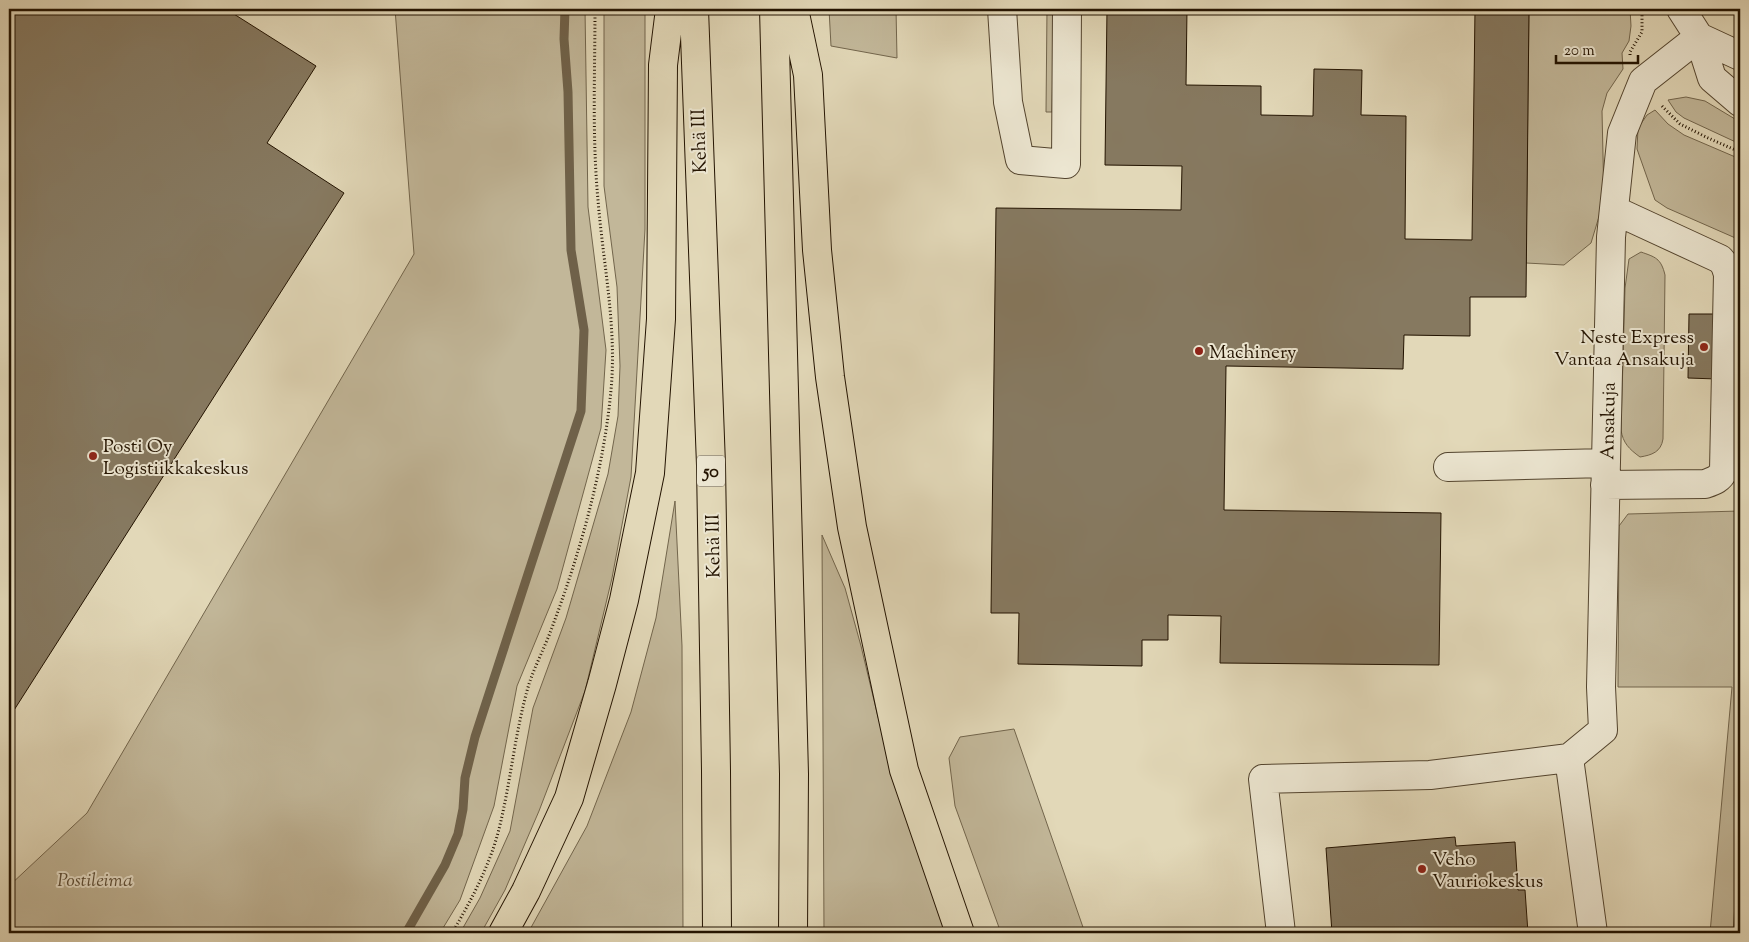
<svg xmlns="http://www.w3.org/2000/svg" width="1749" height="942" viewBox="0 0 1749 942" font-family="'Sorts Mill Goudy',serif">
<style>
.green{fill:#c2b799;stroke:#72654c}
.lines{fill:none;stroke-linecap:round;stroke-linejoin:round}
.stream{stroke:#6f6149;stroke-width:9}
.building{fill:#867960;stroke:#231300}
.minor-casing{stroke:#53442e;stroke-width:30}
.highway-casing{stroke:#231300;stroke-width:30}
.path{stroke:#231300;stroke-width:3;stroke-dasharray:1 2.5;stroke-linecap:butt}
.minor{stroke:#ece6d1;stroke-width:28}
.highway{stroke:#e2d8b8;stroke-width:28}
.poi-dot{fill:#8f2418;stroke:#ece6d1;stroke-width:2}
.labels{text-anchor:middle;stroke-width:4;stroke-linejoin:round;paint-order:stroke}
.shield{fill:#ece6d1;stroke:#5f523f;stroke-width:1}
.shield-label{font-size:18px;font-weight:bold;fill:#231300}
.street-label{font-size:19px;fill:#231300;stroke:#ece6d1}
.poi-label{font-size:19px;fill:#231300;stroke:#ece6d1;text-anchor:start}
.park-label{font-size:19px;font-style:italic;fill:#5b4c36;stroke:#ece6d1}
</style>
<rect width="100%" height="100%" fill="#e2d8b8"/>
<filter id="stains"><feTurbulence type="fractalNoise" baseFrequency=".004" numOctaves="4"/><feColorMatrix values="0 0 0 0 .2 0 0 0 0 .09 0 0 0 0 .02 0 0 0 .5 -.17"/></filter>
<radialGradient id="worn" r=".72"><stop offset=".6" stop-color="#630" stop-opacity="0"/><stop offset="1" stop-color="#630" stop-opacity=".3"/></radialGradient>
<path class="green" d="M 395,9 L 585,9 L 588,207 L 606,350 L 601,428 L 557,589 L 517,686 L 494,806 L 460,900 L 440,933 L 9,933 L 9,886 L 87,813 L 414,254 Z
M 604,9 L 645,9 L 645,229 L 631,477 L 612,578 L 585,691 L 539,811 L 505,890 L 481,933 L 460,933 L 480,898 L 510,831 L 533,708 L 566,618 L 608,474 L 618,416 L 620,366 L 617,287 L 604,186 Z
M 829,9 L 896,9 L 897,58 L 831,46 Z
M 1047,9 L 1054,9 L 1052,112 L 1046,112 Z
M 1529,9 L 1630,9 L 1631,26 L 1629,41 L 1622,53 L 1623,69 L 1607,93 L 1602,111 L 1604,200 L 1591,243 L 1564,265 L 1526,263 Z
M 1686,97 L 1705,101 L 1740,122 L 1740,144 L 1684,118 L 1676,112 L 1668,100 Z
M 1655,110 L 1668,124 L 1684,135 L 1740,159 L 1740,240 L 1667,208 L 1655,200 L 1637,149 L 1638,128 L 1647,115 Z
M 1641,252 C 1655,257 1661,258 1665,275 L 1663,439 C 1661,452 1652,455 1640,457 C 1629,449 1623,443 1621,430 L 1625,288 L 1629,259 Z
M 675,501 L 682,646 L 683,933 L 528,933 L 587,826 L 631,712 L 656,618 Z
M 1740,511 L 1740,832 L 1733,933 L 1710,933 L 1732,687 L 1618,687 L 1619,526 L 1628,514 Z
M 822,535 L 845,588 L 861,646 L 878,717 L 903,802 L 946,933 L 824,933 Z
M 1014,729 L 1085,933 L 1001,933 L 955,806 L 949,758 L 960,737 Z"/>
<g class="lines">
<path class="stream" d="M 406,933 L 445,865 L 458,834 L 463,809 L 465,778 L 475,737 L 581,411 L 584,330 L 571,250 L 568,92 L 564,39 L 565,9"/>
</g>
<path class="building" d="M 9,9 L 226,9 L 316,66 L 267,143 L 344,193 L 9,718 Z
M 1107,9 L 1187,9 L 1186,85 L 1261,86 L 1261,115 L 1313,116 L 1314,69 L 1362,70 L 1361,115 L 1406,116 L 1405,239 L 1472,240 L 1475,9 L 1529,9 L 1526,297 L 1470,297 L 1470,336 L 1404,335 L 1403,369 L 1226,366 L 1224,510 L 1441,513 L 1439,665 L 1220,663 L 1221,616 L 1168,615 L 1168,640 L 1142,640 L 1142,666 L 1018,664 L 1019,613 L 991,613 L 996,208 L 1181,210 L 1182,166 L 1105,165 Z
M 1689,314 L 1718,314 L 1717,379 L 1688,378 Z
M 1455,837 L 1456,846 L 1515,842 L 1518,890 L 1525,890 L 1528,933 L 1332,933 L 1326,848 Z"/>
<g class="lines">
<g class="minor-casing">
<path id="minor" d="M 1002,9 L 1008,102 L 1020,160 L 1066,164 L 1067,9
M 1681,9 L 1699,37 L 1712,78 L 1740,102
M 1699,37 L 1740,56
M 1448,467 L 1606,463
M 1605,485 L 1705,484 C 1714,481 1720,479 1724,470 L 1728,274 L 1725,265 L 1720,259 L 1614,210
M 1569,758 L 1593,933
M 1281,933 L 1263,779 L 1430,775 L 1569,758 L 1603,730 L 1601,687 L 1611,237 L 1622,133 L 1643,81 L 1699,37"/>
</g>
<g class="highway-casing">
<path id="highway" d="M 694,9 L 711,465 L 716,771 L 717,933
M 774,9 L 794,774 L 793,933
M 794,9 L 808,75 L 817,250 L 830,377 L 852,527 L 904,770 L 960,933
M 503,933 L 526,891 L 569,798 L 602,684 L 624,600 L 650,473 L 661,319 L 663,65 L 670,9"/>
</g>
<path class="path" d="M 1630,55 L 1630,52 L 1642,32 L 1642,9
M 1662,106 L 1680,124 L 1708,138 L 1740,152
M 452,933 C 471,901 490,865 499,829 C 511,781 515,731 529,684 C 536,663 547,643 554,622 C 581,550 604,467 611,390 C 617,327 603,263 598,200 C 592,136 595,72 595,9"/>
<use href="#minor" class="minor"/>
<use href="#highway" class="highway"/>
</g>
<g class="poi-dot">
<circle cx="1704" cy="347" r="5"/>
<circle cx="1199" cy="351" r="5"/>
<circle cx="93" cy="456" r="5"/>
<circle cx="1422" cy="869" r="5"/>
</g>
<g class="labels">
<rect class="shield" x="697" y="455.5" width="28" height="31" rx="4"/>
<g class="shield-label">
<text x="711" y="477">50</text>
</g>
<g class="street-label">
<text transform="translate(698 141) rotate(-92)" y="7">Kehä III</text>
<text transform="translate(1607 421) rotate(-89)" y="7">Ansakuja</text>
<text transform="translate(712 546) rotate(-91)" y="7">Kehä III</text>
</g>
<g class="poi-label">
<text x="1694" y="343" text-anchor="end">Neste Express<tspan x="1694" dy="22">Vantaa Ansakuja</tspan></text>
<text x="1209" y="358">Machinery</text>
<text x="103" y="452">Posti Oy<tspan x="103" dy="22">Logistiikkakeskus</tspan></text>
<text x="1432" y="865">Veho<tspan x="1432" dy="22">Vauriokeskus</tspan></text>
</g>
<g class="park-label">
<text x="95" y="886">Postileima</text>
</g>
</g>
<rect width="1749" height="942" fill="none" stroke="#e2d8b8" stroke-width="30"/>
<rect x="10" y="10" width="1729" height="922" fill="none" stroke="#231300" stroke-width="2.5"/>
<rect x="15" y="15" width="1719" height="912" fill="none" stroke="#231300"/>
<path d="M1556 55v8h82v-8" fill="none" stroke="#231300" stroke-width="2.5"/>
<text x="1564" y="55" font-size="15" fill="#231300" stroke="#ece6d1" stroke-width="4" paint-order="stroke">20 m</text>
<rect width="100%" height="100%" filter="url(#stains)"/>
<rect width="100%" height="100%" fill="url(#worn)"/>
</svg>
